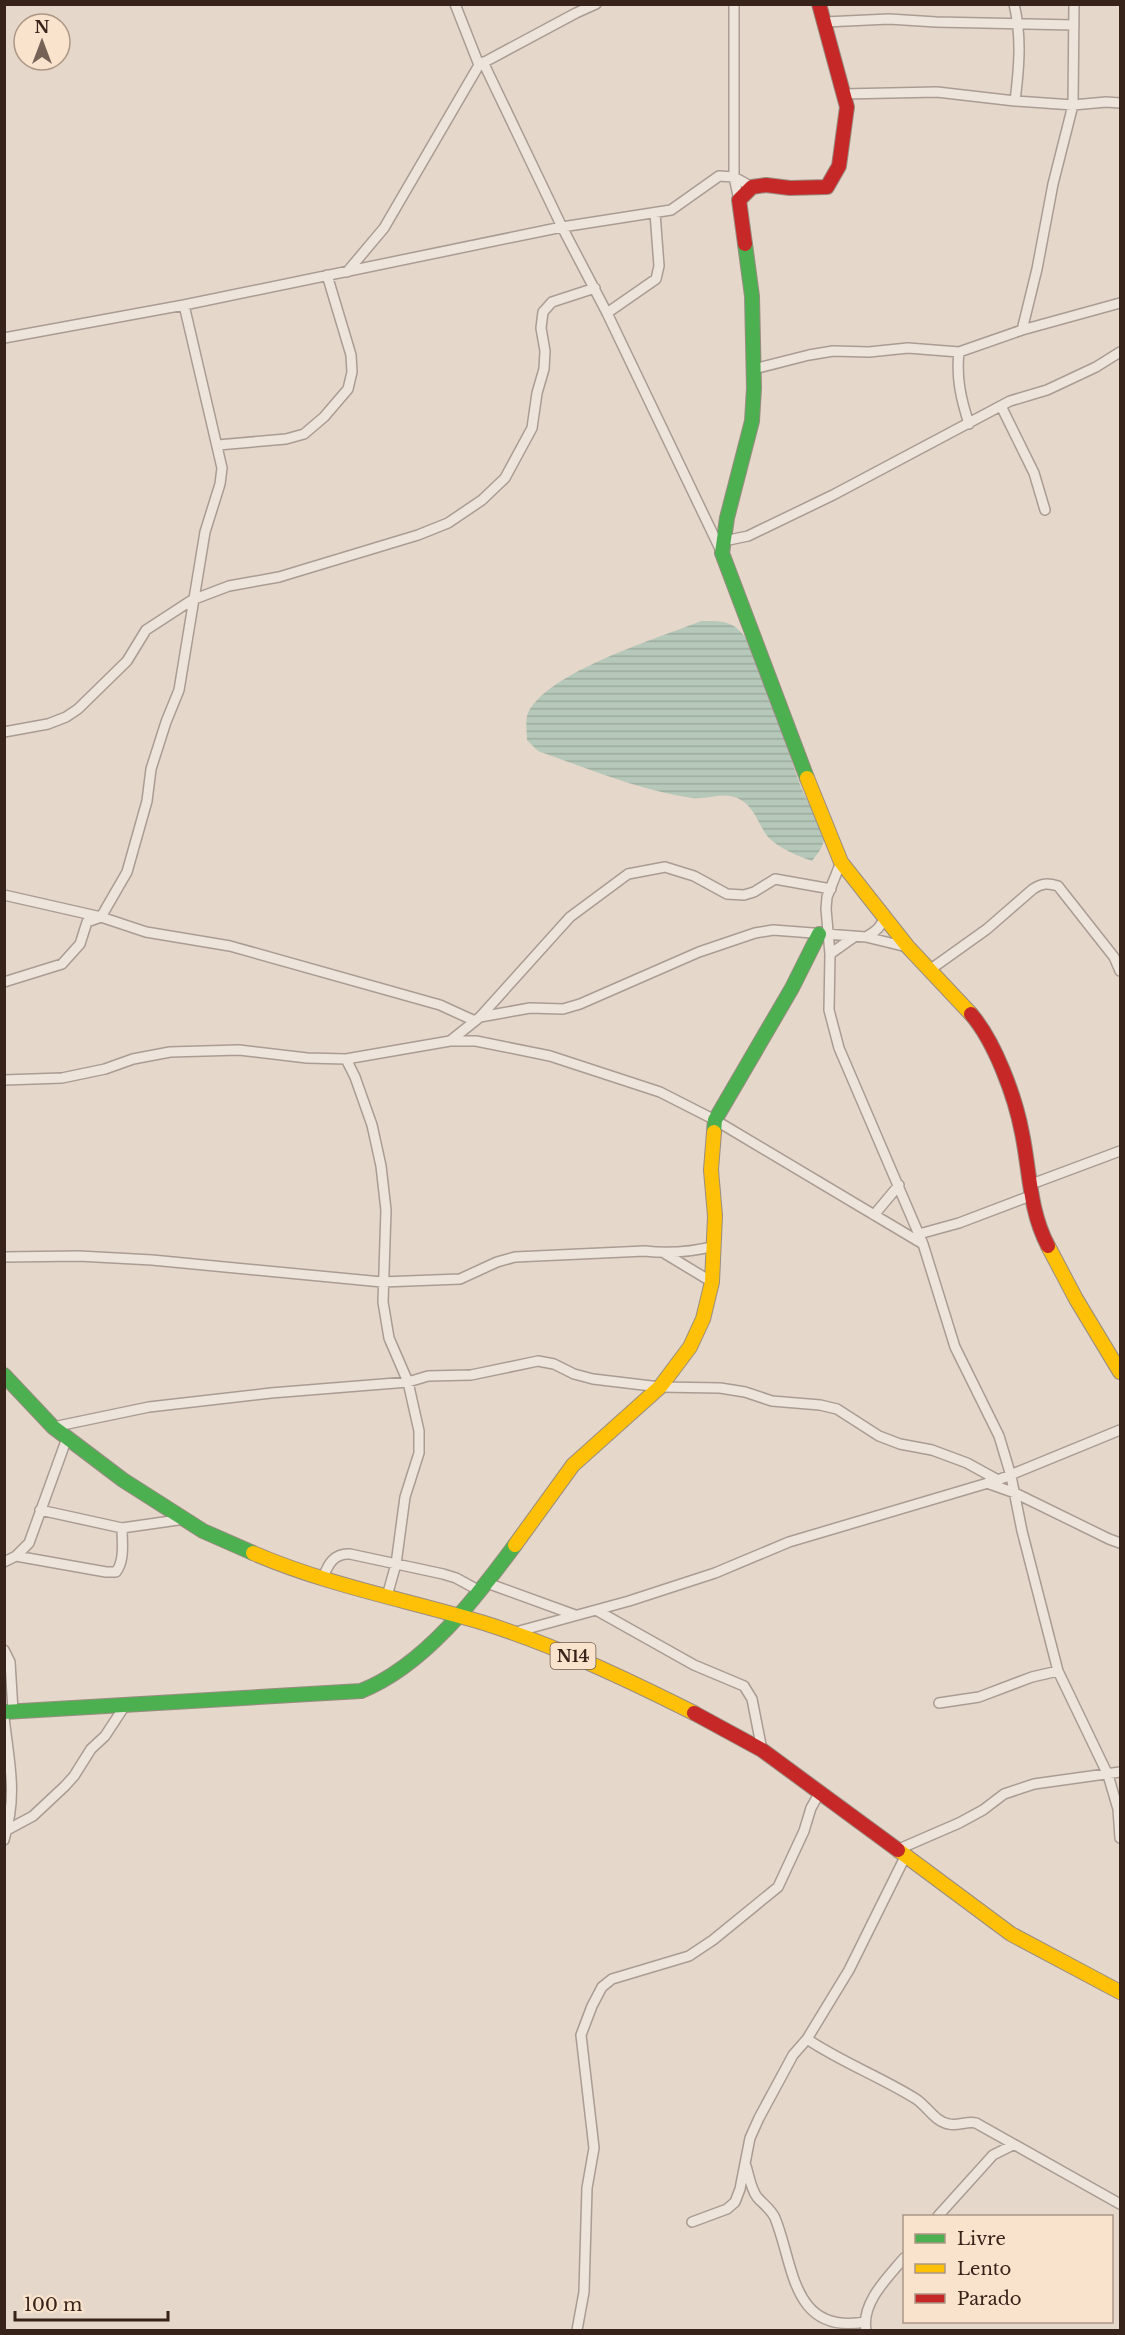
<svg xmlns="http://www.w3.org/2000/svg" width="1125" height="2335" viewBox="0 0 1125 2335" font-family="'Libre Baskerville',serif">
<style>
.water{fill:url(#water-rules)}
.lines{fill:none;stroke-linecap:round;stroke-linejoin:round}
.street-casing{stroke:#aa9c93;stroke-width:12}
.fast-casing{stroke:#998c82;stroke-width:16}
.slow-casing{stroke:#998c82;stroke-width:16}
.jam-casing{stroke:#998c82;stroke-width:16}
.street{stroke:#ede4db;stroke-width:9}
.fast{stroke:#4caf50;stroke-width:14}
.slow{stroke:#ffc107;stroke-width:14}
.jam{stroke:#c62828;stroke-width:14}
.labels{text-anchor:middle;stroke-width:5;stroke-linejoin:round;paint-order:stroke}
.shield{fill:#f9e3cc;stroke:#725d4f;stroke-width:1.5}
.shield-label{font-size:16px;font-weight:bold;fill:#38231a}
</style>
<defs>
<pattern id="water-rules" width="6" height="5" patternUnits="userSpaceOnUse" patternTransform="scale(1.5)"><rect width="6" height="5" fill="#b5c8b9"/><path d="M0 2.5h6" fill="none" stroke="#9cac9e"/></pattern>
</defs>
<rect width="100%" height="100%" fill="#e5d7c9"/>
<path class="water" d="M 701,621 C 720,621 733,620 745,637 C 778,682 782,742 803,792 C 809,806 821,817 824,833 C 826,844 818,853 812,861 C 796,855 780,849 768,837 C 759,826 755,808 741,800 C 724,790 709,800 692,798 C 639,790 589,769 538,751 L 527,740 C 527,732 525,720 528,713 C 547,672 659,638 701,621 Z"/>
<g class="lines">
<g class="street-casing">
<path id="street" d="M 455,4 L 479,65
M 734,4 L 734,177 L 739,200
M 1014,4 C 1022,37 1019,69 1015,101
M 825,22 L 889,19 L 936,22 L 1074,25
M 483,62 L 562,227 L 607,313 L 722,553
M 843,94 L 937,92 L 1015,101 L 1073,105 L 1106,102 L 1120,103
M 347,272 L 384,228 L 479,65 L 576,13 L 596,4
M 607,313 L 656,279 L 659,266 L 655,213
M 1022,330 L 1037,269 L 1053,184 L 1073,105 L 1074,4
M 4,338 L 184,305 L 562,227 L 671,210 L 719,176 L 734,177 L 752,187
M 959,352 C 956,378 961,399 969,424
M 754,369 L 809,355 L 833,351 L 869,352 L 908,348 L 959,352 L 1022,330 L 1120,303
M 1001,406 L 1034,473 L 1045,510
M 218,445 L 286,439 L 304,434 L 324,417 L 348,389 L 352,372 L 351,355 L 327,275
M 724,541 L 748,536 L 833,495 L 1010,401 L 1047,390 L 1096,367 L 1120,352
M 4,732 L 48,724 L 66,717 L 78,709 L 127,661 L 146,630 L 192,600 L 229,586 L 279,577 L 418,535 L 448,523 L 482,500 L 505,478 L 532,428 L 537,393 L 544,369 L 545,351 L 541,328 L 543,312 L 552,302 L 595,288
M 841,862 L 827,897 L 826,909 L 830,954 L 829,1010 L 839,1048 L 923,1244 L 955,1347 L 999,1436 L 1011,1476 L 1022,1531 L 1058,1671 L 1108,1775 L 1118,1809 L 1120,1838
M 4,895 L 101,917 L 146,932 L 230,946 L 440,1005 L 475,1021
M 866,937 C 876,931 882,927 884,916
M 830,954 L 854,937
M 931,969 L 987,929 L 1033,889 C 1042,883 1048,883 1058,886 L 1114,957 L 1120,971
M 4,982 L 62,964 L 80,944 L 87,922 L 101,917 L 127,872 L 147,801 L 151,769 L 166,722 L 179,690 L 205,532 L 220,484 L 222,468 L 184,305
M 480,1017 L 530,1008 L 563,1009 L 580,1004 L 699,952 L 755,933 L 773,930 L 866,937 L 907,947
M 450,1041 L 480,1017 L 570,917 L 628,874 L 665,867 L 694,876 L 727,894 L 744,895 L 754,892 L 775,879 L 831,889
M 346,1059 L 355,1077 L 372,1125 L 381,1166 L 386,1210 L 383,1302 L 389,1338 L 408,1382 L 419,1431 L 419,1453 L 405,1497 L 396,1564 L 387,1596
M 4,1080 L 62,1078 L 105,1069 L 133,1059 L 170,1052 L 239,1050 L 307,1058 L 346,1059 L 450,1041 L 476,1041 L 550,1056 L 660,1092 L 715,1120 L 923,1244
M 1029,1185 L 1120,1151
M 874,1215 L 899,1185
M 919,1234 L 959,1223 L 1030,1196
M 664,1253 L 712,1282
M 4,1257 L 79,1256 L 152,1260 L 382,1282 L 460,1279 L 497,1262 L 515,1257 L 645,1251 C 669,1254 691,1252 715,1246
M 53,1427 L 149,1407 L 271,1393 L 408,1382 L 428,1376 L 471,1375 L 538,1361 L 554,1364 L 574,1374 L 593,1379 L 660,1387 L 720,1388 L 745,1392 L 772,1401 L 820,1405 L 837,1409 L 879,1436 L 900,1444 L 932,1450 L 967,1463 L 998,1480
M 987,1483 L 1015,1493 L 1109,1539 L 1120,1543
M 40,1510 L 122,1528 L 185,1519
M 16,1556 L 106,1572 L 116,1572 C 125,1560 122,1543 122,1528
M 4,1562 L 16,1556 L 29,1543 L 67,1438
M 323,1578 C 328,1564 334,1553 350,1554 L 443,1574 L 456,1578 L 478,1590
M 487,1583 L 575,1615
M 596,1610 L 694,1665 L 744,1686 L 752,1699 L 762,1750
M 512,1633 L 629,1601 L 715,1573 L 789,1542 L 998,1480 L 1120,1430
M 4,1650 L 10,1662 L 13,1711
M 939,1703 L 979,1697 L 1032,1677 L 1058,1671
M 4,1717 C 9,1763 18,1793 4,1840
M 7,1830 L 33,1816 L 65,1786 L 74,1776 L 91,1749 L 105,1736 L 124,1707
M 899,1849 L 959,1823 L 983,1810 L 1004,1794 L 1034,1784 L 1120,1772
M 807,2039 C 841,2062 881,2077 916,2099 C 927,2106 935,2122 949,2124 C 958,2126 967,2121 976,2123 L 1120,2204
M 746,2166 C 749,2176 751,2189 757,2197 C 763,2204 771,2209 775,2218 C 794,2264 791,2335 865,2322
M 938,2216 L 993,2155 L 1013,2145
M 692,2222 L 727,2209 L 735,2202 L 740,2189 L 750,2138 L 759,2118 L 793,2055 L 807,2039 L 849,1970 L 906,1855
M 577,2330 L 584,2292 L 587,2188 L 594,2148 L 581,2035 L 592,2006 L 602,1987 L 612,1979 L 689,1956 L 713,1940 L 778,1887 L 804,1831 L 811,1808 L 820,1792
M 866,2330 C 861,2303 888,2277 904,2258"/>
</g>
<g class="fast-casing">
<path id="fast" d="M 745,244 L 752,296 L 754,388 L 752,421 L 727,518 L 722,553 L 807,778
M 714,1132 L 715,1120 L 792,988 L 819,934
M 4,1375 L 53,1427 L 123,1480 L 203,1531 L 253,1553
M 4,1712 L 361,1691 C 424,1666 476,1598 515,1545"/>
</g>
<g class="slow-casing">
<path id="slow" d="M 807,778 L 841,862 L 908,947 L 971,1014
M 1048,1246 L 1076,1299 L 1120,1372
M 515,1545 L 573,1465 L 660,1387 L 690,1347 L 703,1319 L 712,1282 L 715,1216 L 711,1170 L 714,1132
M 253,1553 C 327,1585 407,1600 484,1623 C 557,1646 626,1679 694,1713
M 898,1850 L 1011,1934 L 1120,1992"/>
</g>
<g class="jam-casing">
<path id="jam" d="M 745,244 L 739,200 L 752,187 L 766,185 L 790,188 L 827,187 L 839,166 L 847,107 L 819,4
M 971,1014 C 995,1042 1015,1096 1022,1133 C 1030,1171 1029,1210 1048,1246
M 694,1713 L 762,1750 L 898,1850"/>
</g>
<use href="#street" class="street"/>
<use href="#fast" class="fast"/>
<use href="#slow" class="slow"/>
<use href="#jam" class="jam"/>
</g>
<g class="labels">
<rect class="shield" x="550.5" y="1643" width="45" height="26" rx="4.5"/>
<g class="shield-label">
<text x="573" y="1662">N14</text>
</g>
</g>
<rect width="1125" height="2335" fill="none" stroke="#38231a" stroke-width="12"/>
<rect x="903" y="2215" width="210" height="108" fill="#f9e3cc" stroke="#ac9685" stroke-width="1.5"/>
<rect x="915" y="2234" width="30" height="9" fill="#4caf50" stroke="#ac9685" stroke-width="1.5"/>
<text x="957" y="2245" font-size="18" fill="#38231a">Livre</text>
<rect x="915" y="2264" width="30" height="9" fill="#ffc107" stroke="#ac9685" stroke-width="1.5"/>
<text x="957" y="2275" font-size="18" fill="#38231a">Lento</text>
<rect x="915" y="2294" width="30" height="9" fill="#c62828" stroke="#ac9685" stroke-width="1.5"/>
<text x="957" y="2305" font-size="18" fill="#38231a">Parado</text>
<g transform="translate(42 42)"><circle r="28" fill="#f9e3cc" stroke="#ac9685" stroke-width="1.5"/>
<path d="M0-4.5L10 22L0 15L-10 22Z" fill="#756257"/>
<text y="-9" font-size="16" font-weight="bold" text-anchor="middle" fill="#38231a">N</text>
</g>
<path d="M15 2311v9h153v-9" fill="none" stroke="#38231a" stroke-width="3"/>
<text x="24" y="2311" font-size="18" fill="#38231a" stroke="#f9e3cc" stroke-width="4.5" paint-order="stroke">100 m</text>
</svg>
